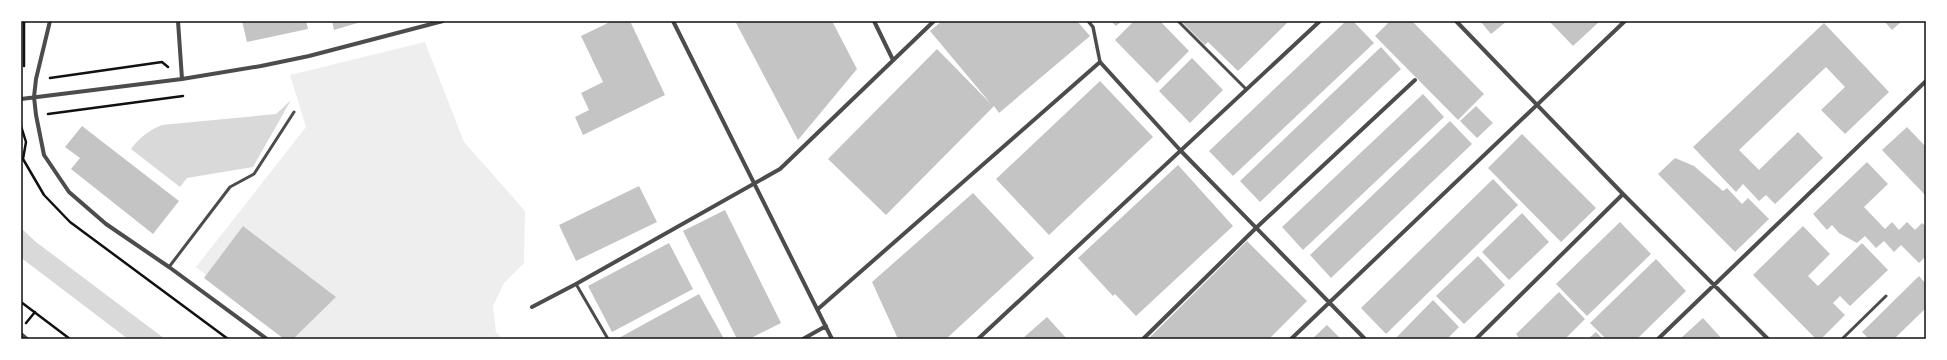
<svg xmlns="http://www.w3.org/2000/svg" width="1947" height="360" viewBox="0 0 1947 360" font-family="'Nunito Sans',sans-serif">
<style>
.green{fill:#eee}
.water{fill:#d9d9d9}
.building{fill:#c4c4c4}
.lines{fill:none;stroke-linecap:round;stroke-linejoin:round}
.path{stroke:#111;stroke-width:2.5}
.service{stroke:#4c4c4c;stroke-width:3}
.pedestrian{stroke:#4c4c4c;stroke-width:3.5}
.minor{stroke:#4c4c4c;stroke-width:4}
.neatline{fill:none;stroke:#111;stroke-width:1.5}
</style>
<rect width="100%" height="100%" fill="#fff"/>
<path class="green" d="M 425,42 L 464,142 L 525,211 L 524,263 L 504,283 L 493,306 L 496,332 L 503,339 L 290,339 L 196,267 L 306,127 L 290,75 Z"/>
<path class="water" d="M 291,100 L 253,167 L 187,178 L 180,187 L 131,149 C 139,138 149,130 162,125 L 276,114 Z
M 21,228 L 36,242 L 165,339 L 128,339 L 24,260 L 21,257 Z"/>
<path class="building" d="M 242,21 L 306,21 L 308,29 L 247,42 Z
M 332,21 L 364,21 L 334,30 Z
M 612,21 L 630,21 L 665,95 L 583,135 L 575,117 L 589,110 L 581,93 L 603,82 L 581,36 Z
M 735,21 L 832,21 L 857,69 L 798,140 Z
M 942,21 L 1077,21 L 1090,36 L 999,113 L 994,106 L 886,215 L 828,159 L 937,49 L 991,104 L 930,31 Z
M 1111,21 L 1122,21 L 1116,26 Z
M 1134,21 L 1160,21 L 1189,51 L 1157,83 L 1115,40 Z
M 1181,21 L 1289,21 L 1238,71 L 1208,42 L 1205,45 Z
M 1346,21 L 1353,21 L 1374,43 L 1233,176 L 1209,151 Z
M 1390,21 L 1412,21 L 1484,94 L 1458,120 L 1375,36 Z
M 1480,21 L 1507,21 L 1491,34 Z
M 1551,21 L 1600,21 L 1573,46 L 1550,22 Z
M 1884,21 L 1902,21 L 1892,30 Z
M 1824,23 L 1889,92 L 1845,134 L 1821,110 L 1845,87 L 1826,67 L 1739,150 L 1759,170 L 1798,132 L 1823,158 L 1775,204 L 1766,195 L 1759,201 L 1743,184 L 1736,192 L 1693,147 Z
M 1381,47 L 1401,69 L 1260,202 L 1240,181 Z
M 1192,58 L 1223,90 L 1190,123 L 1159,91 Z
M 1100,81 L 1153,137 L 1049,235 L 996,179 Z
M 1423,94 L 1444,117 L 1303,250 L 1282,227 Z
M 1476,106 L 1493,123 L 1477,138 L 1460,121 Z
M 1450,121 L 1472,144 L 1331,278 L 1310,255 Z
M 82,126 L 179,201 L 153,234 L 71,169 L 80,158 L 65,147 Z
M 1907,127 L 1926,147 L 1926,196 L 1882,150 Z
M 1522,134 L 1596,208 L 1561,242 L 1488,168 Z
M 1675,158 L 1694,166 L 1723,191 L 1727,188 L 1742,204 L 1748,198 L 1769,219 L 1735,252 L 1658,174 Z
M 1867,162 L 1888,184 L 1864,207 L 1885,229 L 1892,222 L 1899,230 L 1907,222 L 1915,230 L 1922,223 L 1926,226 L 1926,260 L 1924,258 L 1919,263 L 1901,245 L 1894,252 L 1884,241 L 1876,248 L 1865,236 L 1857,243 L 1839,233 L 1832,225 L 1827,230 L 1813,214 Z
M 1178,165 L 1233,226 L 1136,316 L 1115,294 L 1113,296 L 1078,258 Z
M 1493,179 L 1518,205 L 1386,334 L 1361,308 Z
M 639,186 L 657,222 L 576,261 L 559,225 Z
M 973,193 L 1034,258 L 946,339 L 898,339 L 872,282 Z
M 725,210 L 781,323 L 749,339 L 737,339 L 683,231 Z
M 1522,213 L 1549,242 L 1509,280 L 1482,252 Z
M 1620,222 L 1651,254 L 1587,316 L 1556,284 Z
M 243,226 L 336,297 L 293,339 L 284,339 L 204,278 Z
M 1803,226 L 1830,254 L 1808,276 L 1818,286 L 1862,243 L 1888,270 L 1850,306 L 1840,296 L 1833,303 L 1845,315 L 1821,339 L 1816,339 L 1753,275 Z
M 1247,241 L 1307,301 L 1269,339 L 1148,339 Z
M 669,243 L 693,289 L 612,332 L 588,286 Z
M 1478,256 L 1505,285 L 1464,324 L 1436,296 Z
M 1656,259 L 1686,291 L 1637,339 L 1606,339 L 1590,323 Z
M 1919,276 L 1926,284 L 1926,308 L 1894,339 L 1869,339 L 1862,332 Z
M 1559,292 L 1585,319 L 1565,339 L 1520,339 L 1516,334 Z
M 699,294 L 724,339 L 617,339 Z
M 1433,300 L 1459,327 L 1447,339 L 1395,339 Z
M 1047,317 L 1067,339 L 1022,339 Z
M 1703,318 L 1722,339 L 1680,339 Z
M 1327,325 L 1341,339 L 1312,339 Z
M 1596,332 L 1603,339 L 1588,339 Z"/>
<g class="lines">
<path class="path" d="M 24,66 L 24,21
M 50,78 L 162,62 L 168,67
M 48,114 L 183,96
M 21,126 L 26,142 L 23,159 L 44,195 L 70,222 L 228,339
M 21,302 L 70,339
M 26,323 L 35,312"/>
<path class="service" d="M 1178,21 L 1246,89
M 169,267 L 230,187 L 254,174 L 294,112
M 576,284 L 608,339
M 1842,339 L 1886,296"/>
<path class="pedestrian" d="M 1088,21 L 1093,27 L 1100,62"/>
<path class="minor" d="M 50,21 L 36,79 L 34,97 L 36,115 L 44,155 L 69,192 L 106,224 L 169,267 L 267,339
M 178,21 L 182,79
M 673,21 L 832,339
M 874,21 L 893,60
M 1456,21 L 1623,194 L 1768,339
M 21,99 L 182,79 L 261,66 L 309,56 L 443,21
M 532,307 L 576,284 L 780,169 L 934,21
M 818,309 L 1100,62 L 1180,150 L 1365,339
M 21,334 L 27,339
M 803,339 L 826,326
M 978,339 L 1320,21
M 1143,339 L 1256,228 L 1415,80
M 1291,339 L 1625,21
M 1476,339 L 1623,194
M 1658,339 L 1926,81"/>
</g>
<rect width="1947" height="360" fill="none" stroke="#ffffff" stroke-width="44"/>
<rect x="22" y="22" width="1903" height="316" class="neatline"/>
</svg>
